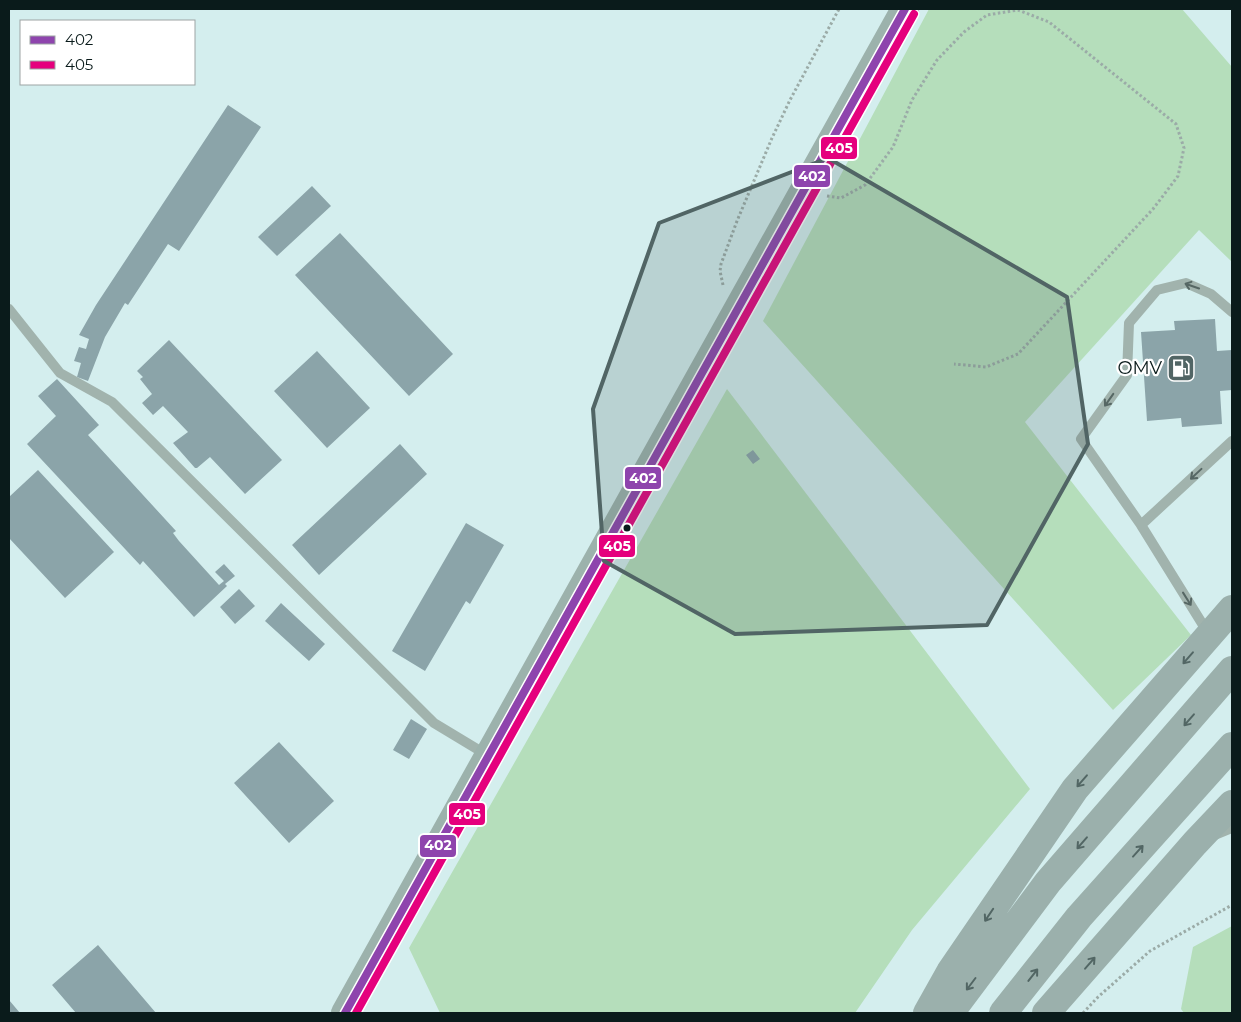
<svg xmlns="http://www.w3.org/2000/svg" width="1241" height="1022" viewBox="0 0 1241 1022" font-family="Montserrat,sans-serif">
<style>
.green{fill:#b5debb}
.building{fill:#8ba4a9}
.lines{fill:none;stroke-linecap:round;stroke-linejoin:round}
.path{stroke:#9baba7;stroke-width:3;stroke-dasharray:2.5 2.5;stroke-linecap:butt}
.service{stroke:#a1b3ad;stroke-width:10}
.secondary{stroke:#9cb2ac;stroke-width:28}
.motorway{stroke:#9bb0ac;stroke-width:28}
.bus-1-casing{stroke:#fff;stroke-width:11}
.bus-2-casing{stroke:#fff;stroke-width:11}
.bus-1{stroke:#8e44ad;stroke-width:8}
.bus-2{stroke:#e5007d;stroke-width:8}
.oneway{stroke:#566764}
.oneway2{stroke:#526664}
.marked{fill:#516565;fill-opacity:0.2;stroke:#516565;stroke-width:4;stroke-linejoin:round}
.bus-dot{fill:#0a1b1b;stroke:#fff;stroke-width:2}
.labels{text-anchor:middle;stroke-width:4.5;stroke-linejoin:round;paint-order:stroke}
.poi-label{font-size:18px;fill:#0a1b1b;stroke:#fff;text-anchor:end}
.line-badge{stroke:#fff;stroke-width:2}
.badge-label{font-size:14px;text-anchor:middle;font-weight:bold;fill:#fff}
</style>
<rect width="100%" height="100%" fill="#d4eeee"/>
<path class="green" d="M 929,9 L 1182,9 L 1232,67 L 1232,262 L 1199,230 L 1025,422 L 1191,635 L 1113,710 L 763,321 Z
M 727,389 L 1030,789 L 912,930 L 855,1013 L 440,1013 L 409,948 Z
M 1232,926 L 1232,1013 L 1184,1013 L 1181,1009 L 1193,947 Z"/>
<path class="building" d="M 228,105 L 261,127 L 179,251 L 168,244 L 128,305 L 125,303 L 105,337 L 88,381 L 77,377 L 81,363 L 74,361 L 79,347 L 86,349 L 89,339 L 79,335 L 96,305 Z
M 312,186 L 331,206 L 277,256 L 258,237 Z
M 340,233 L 453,354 L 409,396 L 295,275 Z
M 1215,319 L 1217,351 L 1232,350 L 1232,390 L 1220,391 L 1222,424 L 1182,427 L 1181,418 L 1147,421 L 1141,332 L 1175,330 L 1174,321 Z
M 169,340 L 282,460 L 245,494 L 210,457 L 197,468 L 195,468 L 173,443 L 188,432 L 163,406 L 153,415 L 142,403 L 152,394 L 140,379 L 143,377 L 137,371 Z
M 317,351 L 370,408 L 327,448 L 274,391 Z
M 57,379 L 99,425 L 88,435 L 176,531 L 173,533 L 179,541 L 219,585 L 224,581 L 215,572 L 224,564 L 235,576 L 225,584 L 227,586 L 194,617 L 143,561 L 140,565 L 27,444 L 56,416 L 38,396 Z
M 400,444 L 427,474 L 319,575 L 292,545 Z
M 753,450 L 760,459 L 753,464 L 746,455 Z
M 38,470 L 114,552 L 65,598 L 9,538 L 9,497 Z
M 466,523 L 504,545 L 470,604 L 466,601 L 425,671 L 392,651 Z
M 239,589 L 255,606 L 235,624 L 220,607 Z
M 281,603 L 325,644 L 309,661 L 265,621 Z
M 411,719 L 427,729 L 409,759 L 393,750 Z
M 279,742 L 334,801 L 289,843 L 234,783 Z
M 98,945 L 156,1013 L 76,1013 L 52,985 Z
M 9,1000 L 20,1013 L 9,1013 Z"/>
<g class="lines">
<path class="path" d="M 827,196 L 841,198 L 865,185 L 893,147 L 912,100 L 937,60 L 964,32 L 987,15 L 1018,10 L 1049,22 L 1176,124 L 1184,148 L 1178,176 L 1153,209 L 1018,354 L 986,367 L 954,364
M 723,285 L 720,271 L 721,264 L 737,221 L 772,138 L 790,100 L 839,9
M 1083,1013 L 1098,997 L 1150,951 L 1232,905"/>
<path class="service" d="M 9,309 L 60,373 L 112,402 L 434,723 L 487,755
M 1141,525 L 1081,439 L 1127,375 L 1129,323 L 1157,290 L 1186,283 L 1211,294 L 1232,312
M 1208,633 L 1141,525 L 1232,441
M 1215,835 L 1232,828"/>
<path class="secondary" d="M 345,1013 L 905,9"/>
<path class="motorway" d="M 927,1013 L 950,972 L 1075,789 L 1232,609
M 950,1013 L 1048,882 L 1232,670
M 1003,1013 L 1079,917 L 1232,746
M 1046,1013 L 1195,843 L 1232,804"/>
<g class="bus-1-casing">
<path id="bus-1" d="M 345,1013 L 905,9"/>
</g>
<g class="bus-2-casing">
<path id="bus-2" d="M 356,1013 L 914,14"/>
</g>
<use href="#bus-1" class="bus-1"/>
<use href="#bus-2" class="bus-2"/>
</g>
<defs><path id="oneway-shaft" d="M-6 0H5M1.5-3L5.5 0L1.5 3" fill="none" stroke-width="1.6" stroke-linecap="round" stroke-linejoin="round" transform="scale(1.25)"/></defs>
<g class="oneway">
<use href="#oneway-shaft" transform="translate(1192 286) rotate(-161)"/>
<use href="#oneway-shaft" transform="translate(1109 400) rotate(125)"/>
<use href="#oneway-shaft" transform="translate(1196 474) rotate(137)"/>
<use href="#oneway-shaft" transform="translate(1187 599) rotate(58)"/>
</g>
<g class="oneway2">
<use href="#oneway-shaft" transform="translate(1188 658) rotate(131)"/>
<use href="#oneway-shaft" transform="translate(1189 720) rotate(131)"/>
<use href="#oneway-shaft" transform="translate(1082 781) rotate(131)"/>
<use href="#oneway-shaft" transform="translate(1082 843) rotate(131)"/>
<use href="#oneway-shaft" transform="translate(1138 851) rotate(-48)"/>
<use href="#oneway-shaft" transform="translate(989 915) rotate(124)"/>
<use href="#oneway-shaft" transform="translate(1090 963) rotate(-49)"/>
<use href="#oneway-shaft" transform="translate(1033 975) rotate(-52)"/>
<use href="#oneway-shaft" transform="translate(971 984) rotate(127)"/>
</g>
<path class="marked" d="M 828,158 L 1067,297 L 1088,444 L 987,625 L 735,634 L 604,561 L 593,409 L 659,223 Z"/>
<defs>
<g id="fuel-square" transform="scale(1.4375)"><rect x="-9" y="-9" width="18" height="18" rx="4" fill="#516565" stroke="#fff"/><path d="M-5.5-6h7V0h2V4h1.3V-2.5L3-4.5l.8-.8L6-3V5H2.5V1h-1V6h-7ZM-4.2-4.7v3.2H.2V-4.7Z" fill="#fff"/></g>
</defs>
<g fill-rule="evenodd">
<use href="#fuel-square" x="1181" y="368"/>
</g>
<circle class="bus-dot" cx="627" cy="528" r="4.5"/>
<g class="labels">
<g class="poi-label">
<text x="1162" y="374">OMV</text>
</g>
</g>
<g class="line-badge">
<rect x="820" y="136" width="38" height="24" rx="5" fill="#e5007d"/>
<rect x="793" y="164" width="38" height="24" rx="5" fill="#8e44ad"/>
<rect x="624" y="466" width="38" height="24" rx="5" fill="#8e44ad"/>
<rect x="598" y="534" width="38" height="24" rx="5" fill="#e5007d"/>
<rect x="448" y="802" width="38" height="24" rx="5" fill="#e5007d"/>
<rect x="419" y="834" width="38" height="24" rx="5" fill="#8e44ad"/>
</g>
<g class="badge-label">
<text x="839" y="153">405</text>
<text x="812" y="181">402</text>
<text x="643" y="483">402</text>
<text x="617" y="551">405</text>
<text x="467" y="819">405</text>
<text x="438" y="850">402</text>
</g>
<rect width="1241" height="1022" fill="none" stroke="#0a1b1b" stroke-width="20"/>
<rect x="20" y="20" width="175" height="65" fill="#ffffff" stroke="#9da4a4"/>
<rect x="30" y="36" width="25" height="8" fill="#8e44ad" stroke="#9da4a4"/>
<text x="65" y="45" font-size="15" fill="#0a1b1b">402</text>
<rect x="30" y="61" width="25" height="8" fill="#e5007d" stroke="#9da4a4"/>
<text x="65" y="70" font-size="15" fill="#0a1b1b">405</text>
</svg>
